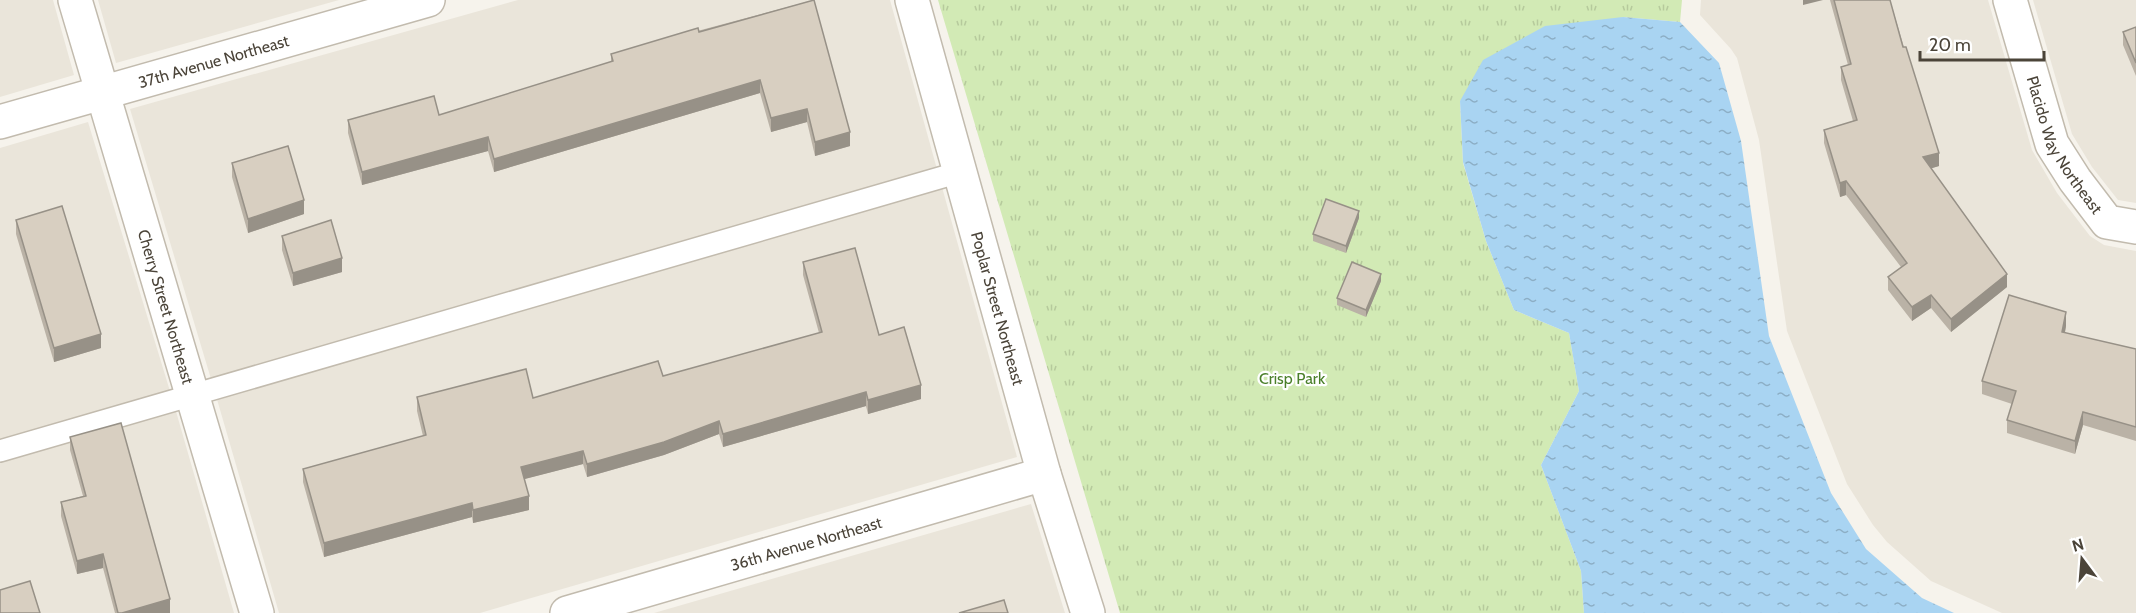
<svg xmlns="http://www.w3.org/2000/svg" width="2136" height="613" viewBox="0 0 2136 613" font-family="Cabin,sans-serif">
<style>
.residential{fill:#eae5da}
.grass{fill:url(#grass-tufts)}
.water{fill:url(#water-ripples)}
.lines{fill:none;stroke-linecap:round;stroke-linejoin:round}
.lane-casing{stroke:#c2bbae;stroke-width:24}
.street-casing{stroke:#c2bbae;stroke-width:36}
.lane{stroke:#fff;stroke-width:21}
.street{stroke:#fff;stroke-width:33}
.wall{fill:#bab2a6}
.shaded-wall{fill:#979187}
.building{fill:#d8cfc1;stroke:#979187;stroke-width:1.5}
.labels{text-anchor:middle;stroke-width:4.5;stroke-linejoin:round;paint-order:stroke}
.street-label{font-size:16px;fill:#4b4439;stroke:#fff}
.park-label{font-size:16px;fill:#4a7f2a;stroke:#fff}
</style>
<defs>
<pattern id="grass-tufts" width="24" height="20" patternUnits="userSpaceOnUse" patternTransform="scale(1.5)"><rect width="24" height="20" fill="#d2eab5"/><path d="M3 7l-1-3M5 7V3M7 7l1-3M15 17l-1-3M17 17v-4M19 17l1-3" fill="none" stroke="#b6ca9c"/></pattern>
<pattern id="water-ripples" width="26" height="14" patternUnits="userSpaceOnUse" patternTransform="scale(1.5)"><rect width="26" height="14" fill="#a9d4f2"/><path d="M2 4q2-2 4 0t4 0M15 11q2-2 4 0t4 0" fill="none" stroke="#8caec5"/></pattern>
</defs>
<rect width="100%" height="100%" fill="#f6f3ec"/>
<path class="residential" d="M 0,0 L 53,0 L 74,75 L 0,97 Z
M 98,0 L 339,0 L 116,63 Z
M 518,0 L 890,0 L 1017,457 L 480,613 L 279,613 L 214,389 L 130,109 Z
M 1701,0 L 1988,0 L 2032,150 L 2057,193 L 2090,236 L 2104,245 L 2136,251 L 2136,613 L 2002,613 L 1931,581 L 1887,542 L 1873,525 L 1847,484 L 1787,331 L 1759,140 L 1737,58 L 1731,49 L 1700,15 Z
M 2033,0 L 2136,0 L 2136,203 L 2118,200 L 2092,167 L 2072,134 Z
M 88,122 L 173,401 L 234,613 L 0,613 L 0,148 Z
M 1031,504 L 1065,613 L 654,613 Z"/>
<path class="grass" d="M 938,0 L 1682,0 L 1680,22 L 1623,17 L 1460,101 L 1463,163 L 1486,241 L 1514,310 L 1569,333 L 1579,391 L 1541,465 L 1581,571 L 1584,613 L 1120,613 Z"/>
<path class="water" d="M 1623,17 L 1680,22 L 1719,63 L 1741,141 L 1769,336 L 1831,493 L 1866,549 L 1922,598 L 1954,613 L 1584,613 L 1581,571 L 1541,465 L 1579,391 L 1569,333 L 1514,310 L 1486,241 L 1463,162 L 1460,101 L 1483,60 L 1545,26 Z"/>
<g class="lines">
<g class="lane-casing">
<path id="lane" d="M 0,451 L 960,172"/>
</g>
<g class="street-casing">
<g id="street">
<path id="s1" d="M 75,0 L 257,613"/>
<path id="s2" d="M 912,0 L 1044,474 L 1088,613"/>
<path id="s3" d="M 2010,0 L 2052,144 L 2075,180 L 2107,222 L 2136,227"/>
<path id="s4" d="M 0,122 L 428,0"/>
<path id="s5" d="M 567,613 L 1044,474"/>
</g>
</g>
<use href="#lane" class="lane"/>
<use href="#street" class="street"/>
</g>
<path class="wall" d="M 814,0 L 850,146 L 815,156 L 807,122 L 771,132 L 760,93 L 494,172 L 488,151 L 362,185 L 348,133 L 348,120 L 439,115 L 611,62 L 611,54 Z
M 1830,0 L 1890,0 L 1939,166 L 1931,168 L 2007,287 L 1951,332 L 1931,308 L 1912,321 L 1888,290 L 1888,277 L 1901,267 L 1846,195 L 1840,197 L 1824,143 L 1824,130 L 1853,121 L 1841,80 L 1841,67 L 1848,65 Z
M 2136,27 L 2136,76 L 2123,45 L 2123,32 Z
M 232,163 L 304,214 L 248,233 L 232,177 Z
M 1359,218 L 1346,253 L 1313,241 L 1313,234 Z
M 16,220 L 101,348 L 54,362 L 16,234 Z
M 282,236 L 342,272 L 293,286 L 282,250 Z
M 803,262 L 879,335 L 921,399 L 868,414 L 866,406 L 723,447 L 719,434 L 664,455 L 587,477 L 583,464 L 524,479 L 529,510 L 473,523 L 472,517 L 324,557 L 303,482 L 303,469 L 423,436 L 417,411 L 417,397 L 533,398 L 663,376 L 819,333 L 803,275 Z
M 1381,281 L 1366,317 L 1337,305 L 1337,298 Z
M 2066,326 L 2065,333 L 2136,349 L 2136,441 L 2083,425 L 2075,454 L 2007,433 L 2007,420 L 2012,404 L 1982,394 L 1982,381 Z
M 70,437 L 170,613 L 115,613 L 103,568 L 77,574 L 61,516 L 61,502 L 83,496 L 70,450 Z"/>
<path class="shaded-wall" d="M 1803,0 L 1823,0 L 1803,5 Z
M 760,80 L 760,93 L 494,172 L 494,159 Z
M 807,109 L 807,122 L 771,132 L 771,118 Z
M 850,132 L 850,146 L 815,156 L 815,142 Z
M 488,137 L 488,151 L 362,185 L 362,172 Z
M 1939,153 L 1939,166 L 1923,171 L 1923,157 Z
M 1846,181 L 1846,195 L 1840,197 L 1840,183 Z
M 304,200 L 304,214 L 248,233 L 248,219 Z
M 1359,211 L 1359,218 L 1346,253 L 1346,246 Z
M 342,258 L 342,272 L 293,286 L 293,273 Z
M 1381,274 L 1381,281 L 1366,317 L 1366,310 Z
M 2007,274 L 2007,287 L 1951,332 L 1951,319 Z
M 1931,295 L 1931,308 L 1912,321 L 1912,307 Z
M 2066,312 L 2066,326 L 2062,346 L 2062,332 Z
M 101,334 L 101,348 L 54,362 L 54,348 Z
M 921,385 L 921,399 L 868,414 L 868,400 Z
M 866,392 L 866,406 L 723,447 L 723,434 Z
M 2083,412 L 2083,425 L 2075,454 L 2075,441 Z
M 719,421 L 719,434 L 664,455 L 587,477 L 587,464 Z
M 583,451 L 583,464 L 521,480 L 521,467 Z
M 529,496 L 529,510 L 473,523 L 473,510 Z
M 472,503 L 472,517 L 324,557 L 324,543 Z
M 103,554 L 103,568 L 77,574 L 77,561 Z
M 170,599 L 170,613 L 122,613 Z"/>
<path class="building" d="M 814,0 L 850,132 L 815,142 L 807,109 L 771,118 L 760,80 L 494,159 L 488,137 L 362,172 L 348,120 L 434,96 L 439,115 L 613,61 L 611,54 L 698,28 L 699,32 Z
M 1834,0 L 1890,0 L 1903,47 L 1906,47 L 1939,153 L 1923,157 L 2007,274 L 1951,319 L 1931,295 L 1912,307 L 1888,277 L 1907,263 L 1846,181 L 1840,183 L 1824,130 L 1857,120 L 1841,67 L 1851,64 Z
M 2136,27 L 2136,63 L 2123,32 Z
M 288,146 L 304,200 L 248,219 L 232,163 Z
M 1326,199 L 1359,211 L 1346,246 L 1313,234 Z
M 62,206 L 101,334 L 54,348 L 16,220 Z
M 331,220 L 342,258 L 293,273 L 282,236 Z
M 855,248 L 879,335 L 904,327 L 921,385 L 868,400 L 866,392 L 723,434 L 719,421 L 664,442 L 587,464 L 583,451 L 521,467 L 529,496 L 473,510 L 472,503 L 324,543 L 303,469 L 426,435 L 417,397 L 526,369 L 533,398 L 658,361 L 663,376 L 822,332 L 803,262 Z
M 1352,262 L 1381,274 L 1366,310 L 1337,298 Z
M 2009,295 L 2066,312 L 2062,332 L 2136,349 L 2136,427 L 2083,412 L 2075,441 L 2007,420 L 2016,391 L 1982,381 Z
M 121,423 L 170,599 L 122,613 L 118,613 L 103,554 L 77,561 L 61,502 L 86,496 L 70,437 Z
M 30,581 L 40,613 L 0,613 L 0,590 Z
M 1004,600 L 1008,613 L 959,613 Z"/>
<g class="labels">
<g class="street-label">
<text dy="6" stroke="none"><textPath href="#s4" startOffset="222">37th Avenue Northeast</textPath></text>
<text dy="6" stroke="none"><textPath href="#s3" startOffset="156">Placido Way Northeast</textPath></text>
<text dy="6" stroke="none"><textPath href="#s1" startOffset="320">Cherry Street Northeast</textPath></text>
<text dy="6" stroke="none"><textPath href="#s2" startOffset="320">Poplar Street Northeast</textPath></text>
<text dy="6" stroke="none"><textPath href="#s5" startOffset="249">36th Avenue Northeast</textPath></text>
</g>
<g class="park-label">
<text x="1292" y="384">Crisp Park</text>
</g>
</g>
<g transform="translate(2082 559) rotate(344)" stroke="#ffffff" stroke-width="4.5" paint-order="stroke">
<path d="M0-4.5L10 22L0 15L-10 22Z" fill="#4b4439"/>
<text y="-9" font-size="16" font-weight="bold" text-anchor="middle" fill="#4b4439">N</text>
</g>
<path d="M1920 51v9h124v-9" fill="none" stroke="#4b4439" stroke-width="3"/>
<text x="1929" y="51" font-size="18" fill="#4b4439" stroke="#ffffff" stroke-width="4.5" paint-order="stroke">20 m</text>
</svg>
